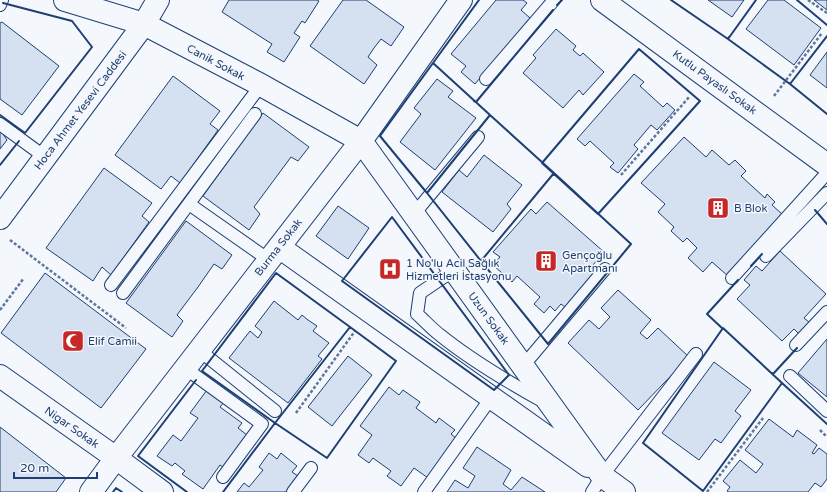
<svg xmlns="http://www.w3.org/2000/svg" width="827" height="492" viewBox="0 0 827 492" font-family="'Varela Round',sans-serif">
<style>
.building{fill:#d5e0f0;stroke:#1d3f73}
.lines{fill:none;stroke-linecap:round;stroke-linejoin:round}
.lane-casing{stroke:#1d3f73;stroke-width:14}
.street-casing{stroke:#1d3f73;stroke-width:24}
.secondary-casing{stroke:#1d3f73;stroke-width:24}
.path{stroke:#5e769c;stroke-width:2.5;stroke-dasharray:3 2;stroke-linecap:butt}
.lane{stroke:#f4f7fb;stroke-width:12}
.street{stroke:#f4f7fb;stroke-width:22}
.secondary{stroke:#f4f7fb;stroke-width:22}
.wall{stroke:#1d3f73;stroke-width:2}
.labels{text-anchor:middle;stroke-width:3;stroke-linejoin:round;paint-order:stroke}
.street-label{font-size:11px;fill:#1d3f73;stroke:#f4f7fb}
.poi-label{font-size:11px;fill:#1d3f73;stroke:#f4f7fb;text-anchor:start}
</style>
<rect width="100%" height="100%" fill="#f4f7fb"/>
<path class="building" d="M 229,0 L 317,0 L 319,1 L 305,23 L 302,21 L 294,33 L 300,37 L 284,62 L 267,52 L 272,44 L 222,12 Z
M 343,0 L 366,0 L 404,27 L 391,46 L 381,39 L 374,48 L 368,57 L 377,65 L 364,84 L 310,46 Z
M 496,0 L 523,0 L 527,3 L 521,10 L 530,18 L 475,84 L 461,72 L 466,66 L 451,54 Z
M 708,0 L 744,0 L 732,17 Z
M 768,0 L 784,0 L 821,28 L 794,65 L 746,29 Z
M 814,0 L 827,0 L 827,10 Z
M 2,22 L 59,66 L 22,115 L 0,99 L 0,23 Z
M 556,29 L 576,46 L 573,50 L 580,56 L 583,53 L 604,72 L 583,95 L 579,90 L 563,108 L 523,73 L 536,58 L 533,55 Z
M 827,52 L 827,88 L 810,75 Z
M 634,74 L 644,82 L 640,86 L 663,107 L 667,103 L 675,110 L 657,130 L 651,125 L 634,145 L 638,149 L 618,173 L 610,167 L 614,163 L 590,141 L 585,146 L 577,139 Z
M 173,76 L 220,111 L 210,124 L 218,130 L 180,183 L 171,176 L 161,189 L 115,155 Z
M 437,79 L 453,91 L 448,97 L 476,118 L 435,170 L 400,142 L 421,114 L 414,108 Z
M 263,113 L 309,147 L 298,161 L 291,157 L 254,207 L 260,214 L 249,230 L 203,196 Z
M 0,131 L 3,134 L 7,140 L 0,149 Z
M 684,137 L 706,157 L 712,150 L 729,165 L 735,160 L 746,171 L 741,176 L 765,198 L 767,194 L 775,202 L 772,205 L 783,215 L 728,276 L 712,262 L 703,272 L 688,258 L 697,248 L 687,238 L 683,242 L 671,231 L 674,227 L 658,212 L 665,204 L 641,183 Z
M 484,155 L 522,185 L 507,204 L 511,209 L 493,232 L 442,192 L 459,170 L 467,177 Z
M 104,168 L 152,203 L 142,216 L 149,222 L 111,275 L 102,267 L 93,281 L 46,248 Z
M 547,202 L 604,252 L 593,265 L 596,272 L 565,307 L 561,304 L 555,311 L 550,306 L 544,313 L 534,304 L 540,297 L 517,276 L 512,282 L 493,265 L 500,257 L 493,252 L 531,209 L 536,214 Z
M 338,206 L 369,228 L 348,259 L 316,236 Z
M 186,221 L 232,255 L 222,269 L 214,264 L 198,287 L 177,315 L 183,321 L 172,337 L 126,303 Z
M 780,251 L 826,294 L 804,318 L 810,323 L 799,334 L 794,329 L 782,341 L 737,299 L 750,285 L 744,280 L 756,266 L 762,271 Z
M 45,273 L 146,349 L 101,408 L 1,333 Z
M 618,290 L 651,320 L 640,333 L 647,339 L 658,328 L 689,357 L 638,410 L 568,343 L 589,320 L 599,329 L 610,317 L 601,308 Z
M 274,301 L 298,320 L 302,315 L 308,320 L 317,326 L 313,331 L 329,343 L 318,356 L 322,359 L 288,403 L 229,358 L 250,331 L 258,338 L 262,332 L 255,326 Z
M 827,339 L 827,397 L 798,373 Z
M 348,356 L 372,375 L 332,426 L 308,407 Z
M 714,362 L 751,390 L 735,411 L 741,416 L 721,443 L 715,439 L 699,460 L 662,433 Z
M 389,387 L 399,395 L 403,390 L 420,402 L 416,408 L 436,423 L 439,418 L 455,430 L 451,434 L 457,439 L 428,478 L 414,468 L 401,486 L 387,476 L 391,471 L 373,458 L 369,463 L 358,455 L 372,435 L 360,426 Z
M 207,390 L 224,402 L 220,407 L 242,423 L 238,428 L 247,435 L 223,467 L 220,465 L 203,489 L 182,474 L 185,471 L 175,463 L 172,466 L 157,456 L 173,435 L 181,441 L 198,418 L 190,413 Z
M 769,419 L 793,437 L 797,430 L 817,445 L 812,453 L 814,454 L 819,448 L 827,454 L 827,479 L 821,487 L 815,483 L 808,492 L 729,492 L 727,491 L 730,487 L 723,481 L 740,460 L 756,473 L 763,464 L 745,450 Z
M 0,427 L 66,478 L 56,492 L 0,492 Z
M 477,447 L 511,470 L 503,484 L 511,490 L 522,477 L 545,492 L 447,492 L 455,480 L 468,488 L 475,476 L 463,468 Z
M 269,453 L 277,459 L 281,453 L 297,466 L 292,472 L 298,476 L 286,492 L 237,492 L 244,483 L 249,487 L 263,470 L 259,467 Z"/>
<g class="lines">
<g class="lane-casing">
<path id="lane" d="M 0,5 L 2,0
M 486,79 L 554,0
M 0,124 L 45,157
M 189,204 L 269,260
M 414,214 L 478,137
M 766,256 L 827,193
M 454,270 L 420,293 L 417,314 C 425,321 432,329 440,335 C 472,361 508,382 544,402
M 732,278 L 827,173
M 111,285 L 261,85
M 123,293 L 255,114
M 796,345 L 827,312
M 199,350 L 275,411
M 523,366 L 605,269
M 185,368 L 262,424 L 223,477
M 790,376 L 827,411
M 293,492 L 311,468
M 424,492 L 491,398
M 592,492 L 602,476 L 696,354"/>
</g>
<g class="street-casing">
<path id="street" d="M 65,0 L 144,24 L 261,85 L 361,141 L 602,476 L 624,492
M 602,0 L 827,165
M 279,247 L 588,466
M 0,376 L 116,458 L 162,492
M 91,492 L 116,458 L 361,141 L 461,0"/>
</g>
<g class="secondary-casing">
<path id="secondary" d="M 0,218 L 144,24 L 158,0"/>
</g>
<path class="path" d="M 808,0 L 827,13
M 774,96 L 822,33
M 621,175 L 690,96
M 10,240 L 126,328
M 0,310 L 24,278
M 296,413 L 355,331
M 820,430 L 827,437
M 707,492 L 763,418"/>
<use href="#lane" class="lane"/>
<use href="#street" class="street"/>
<use href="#secondary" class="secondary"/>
<path class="wall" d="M 671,0 L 728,39 L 729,37
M 756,0 L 728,39 L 790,84 L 827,36
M 797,0 L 827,25
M 557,5 L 562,0
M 639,49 L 700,101 L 598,214 L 542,163 Z
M 433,63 L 490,115 L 427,193 L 380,136 Z
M 434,64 L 433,63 L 479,0
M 790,83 L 790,84 L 827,114
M 474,101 L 476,102 L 553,10
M 0,115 L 25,133 L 92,47 L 72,21 L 3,3
M 490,115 L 554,173 L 481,261 L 427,193 Z
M 0,165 L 19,141
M 554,173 L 631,244 L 548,344 L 481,261 Z
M 815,210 L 827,224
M 392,217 L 509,375 L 494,390 L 342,281 Z
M 751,266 L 762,254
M 276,273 L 350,327 L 275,423 L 202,371 Z
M 350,327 L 396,361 L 327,458 L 275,423 Z
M 723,328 L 782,383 L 703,491 L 643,443 Z
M 723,329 L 707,314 L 738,280
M 772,373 L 773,374 L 797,348
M 782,383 L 827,424
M 113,492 L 116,488 L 122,492
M 187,492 L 138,456 L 196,380
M 223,492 L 275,423 L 274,423"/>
</g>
<defs>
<g id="building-square" transform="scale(1.15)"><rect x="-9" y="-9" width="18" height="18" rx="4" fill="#c62828" stroke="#f4f7fb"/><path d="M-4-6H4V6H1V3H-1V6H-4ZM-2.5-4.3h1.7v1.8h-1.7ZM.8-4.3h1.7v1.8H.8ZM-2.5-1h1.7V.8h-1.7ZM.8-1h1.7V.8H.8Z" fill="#fff"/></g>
<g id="hospital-square" transform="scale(1.15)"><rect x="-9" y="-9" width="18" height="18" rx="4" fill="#c62828" stroke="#f4f7fb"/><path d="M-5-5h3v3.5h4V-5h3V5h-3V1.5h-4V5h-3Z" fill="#fff"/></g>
<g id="mosque-square" transform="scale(1.15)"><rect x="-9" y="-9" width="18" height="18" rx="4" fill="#c62828" stroke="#f4f7fb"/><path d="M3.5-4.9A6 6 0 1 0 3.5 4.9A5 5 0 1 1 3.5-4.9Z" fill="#fff"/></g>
</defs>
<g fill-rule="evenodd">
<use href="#building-square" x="718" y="208"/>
<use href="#building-square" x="546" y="261"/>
<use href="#hospital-square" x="390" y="269"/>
<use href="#mosque-square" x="73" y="341"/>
</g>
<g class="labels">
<g class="street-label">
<text transform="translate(216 62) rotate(28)" y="4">Canik Sokak</text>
<text transform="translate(715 82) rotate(36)" y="4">Kutlu Payaslı Sokak</text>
<text transform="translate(80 110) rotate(-53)" y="4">Hoca Ahmet Yesevi Caddesi</text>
<text transform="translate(278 247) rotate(-52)" y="4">Burma Sokak</text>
<text transform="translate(489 318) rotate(54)" y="4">Uzun Sokak</text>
<text transform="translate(72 427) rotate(35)" y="4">Nigar Sokak</text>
</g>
<g class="poi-label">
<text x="734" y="212">B Blok</text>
<text x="562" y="259">Gençoğlu<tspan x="562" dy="13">Apartmanı</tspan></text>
<text x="406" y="267">1 No'lu Acil Sağlık<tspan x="406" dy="13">Hizmetleri İstasyonu</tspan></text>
<text x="88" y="345">Elif Camii</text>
</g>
</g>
<path d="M14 472v6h83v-6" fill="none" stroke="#1d3f73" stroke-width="2"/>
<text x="20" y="472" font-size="12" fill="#1d3f73" stroke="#f4f7fb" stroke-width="3" paint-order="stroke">20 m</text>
</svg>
